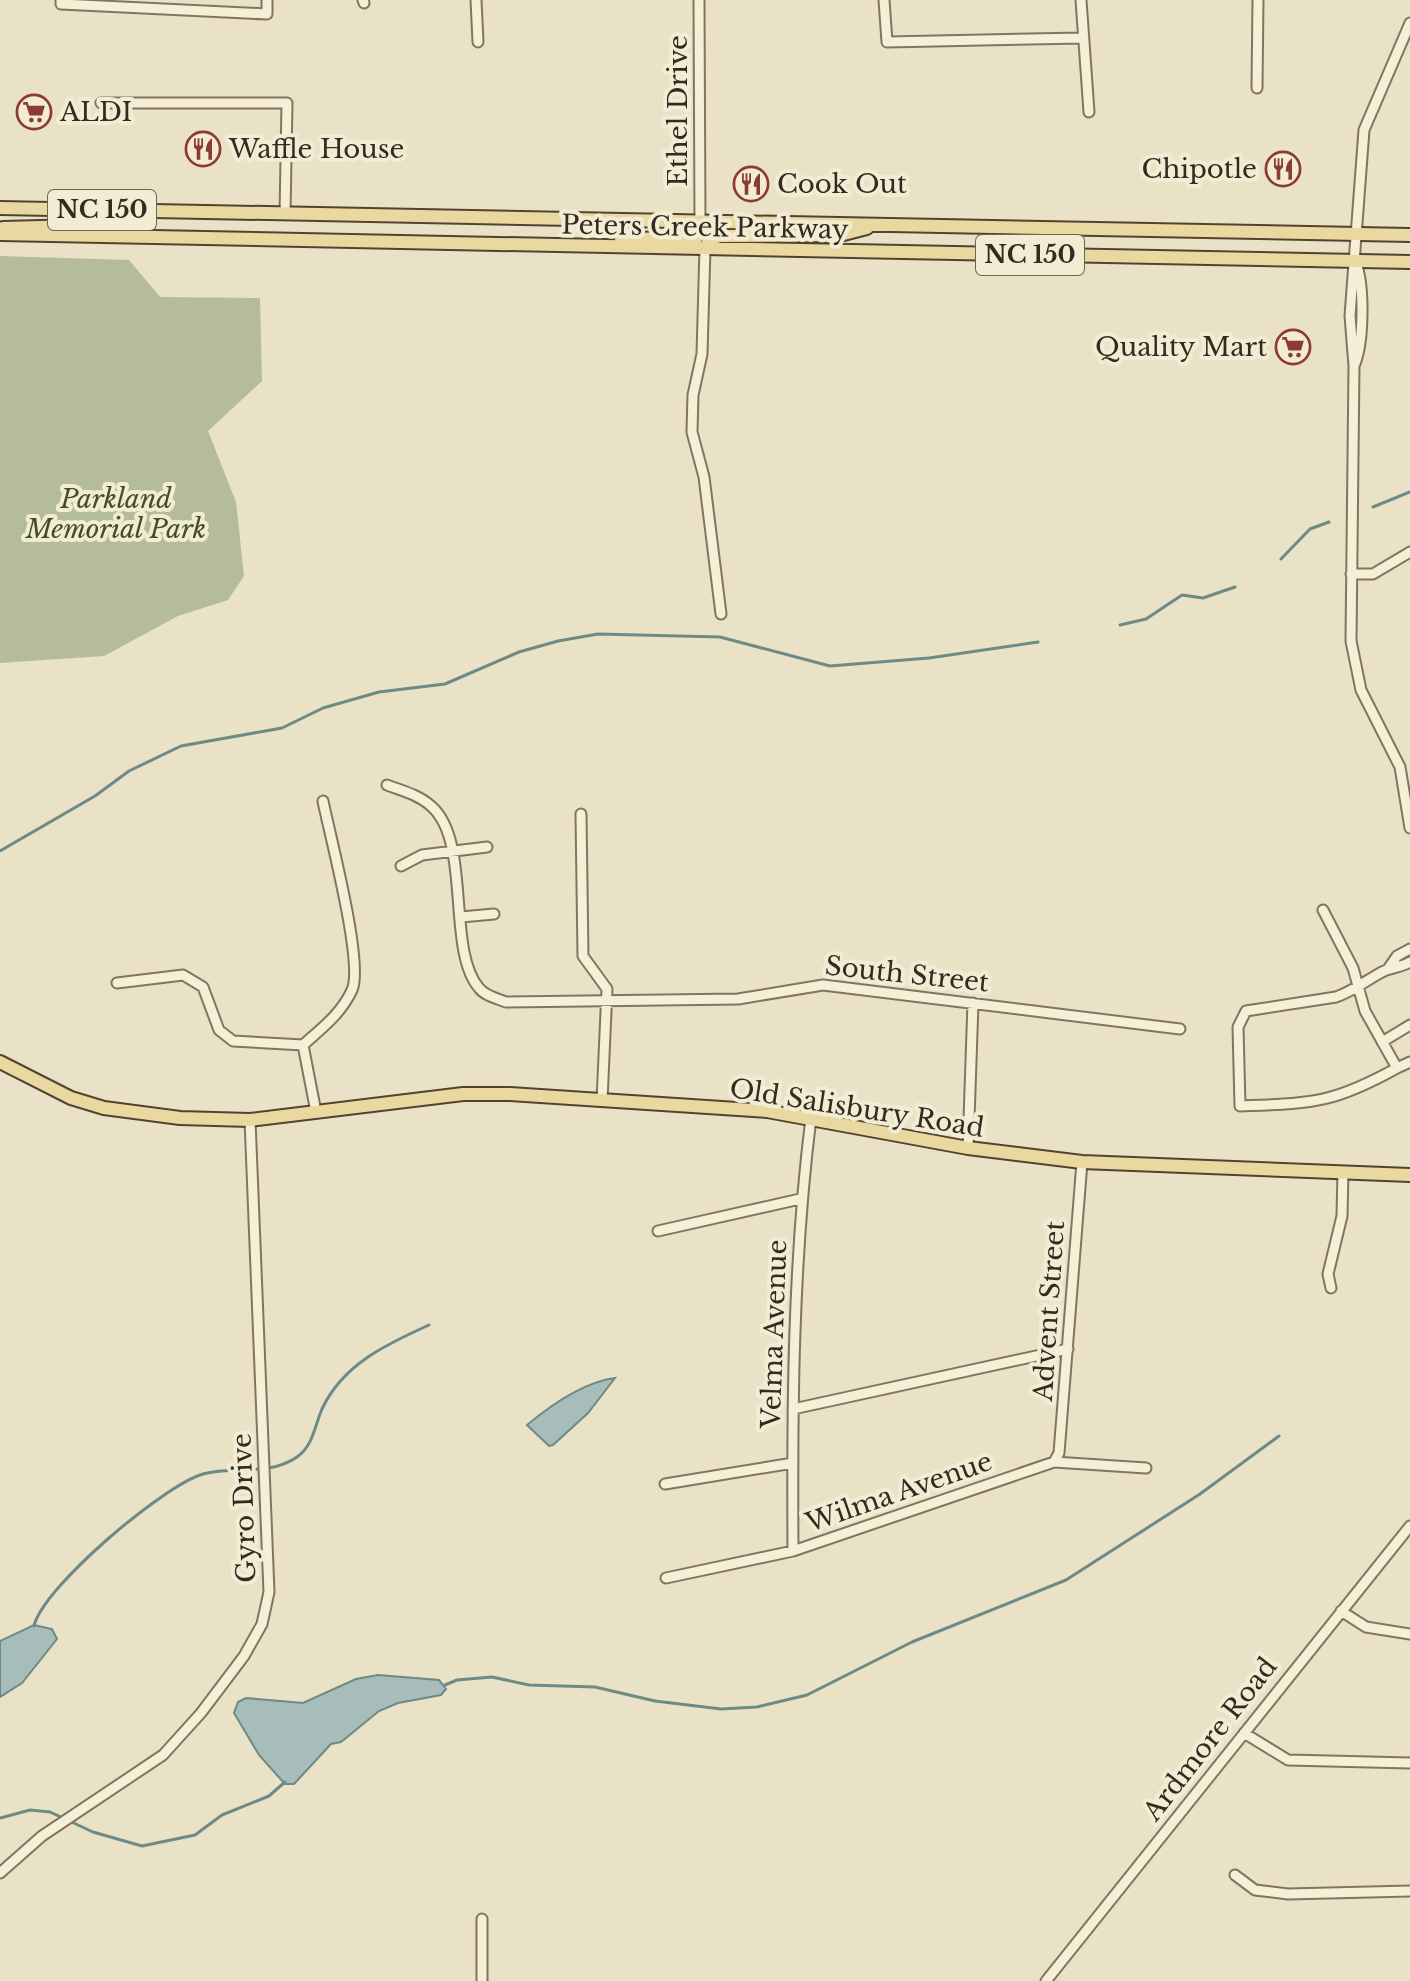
<svg xmlns="http://www.w3.org/2000/svg" width="1410" height="1981" viewBox="0 0 1410 1981" font-family="'Libre Baskerville',serif">
<style>
.cemetery{fill:#b5bc99}
.water{fill:#a7bdb9;stroke:#6e8a86;stroke-width:2}
.lines{fill:none;stroke-linecap:round;stroke-linejoin:round}
.stream{stroke:#6e8a86;stroke-width:3}
.minor-casing{stroke:#83755d;stroke-width:13}
.major-casing{stroke:#514331;stroke-width:16}
.minor{stroke:#f5efd8;stroke-width:9}
.major{stroke:#e9d9a1;stroke-width:12}
.labels{text-anchor:middle;stroke-width:8;stroke-linejoin:round;paint-order:stroke}
.shield{fill:#f2ecd4;stroke:#6d6556;stroke-width:2}
.shield-label{font-size:24px;font-weight:bold;fill:#342b20}
.street-label{font-size:26px;fill:#342b20;stroke:#f2ecd4}
.poi-label{font-size:26px;fill:#342b20;stroke:#f2ecd4;text-anchor:start}
.park-label{font-size:26px;font-style:italic;fill:#414f28;stroke:#f2ecd4}
</style>
<rect width="100%" height="100%" fill="#e9e2c6"/>
<path class="cemetery" d="M 0,256 L 129,260 L 160,297 L 260,298 L 262,381 L 208,431 L 236,502 L 244,576 L 228,600 L 178,616 L 104,656 L 0,663 Z"/>
<path class="water" d="M 615,1378 L 588,1413 L 553,1445 L 549,1446 L 527,1425 C 551,1405 585,1382 615,1378 Z
M 34,1625 L 52,1629 L 57,1639 L 22,1683 L 0,1697 L 0,1641 Z
M 378,1675 L 439,1680 L 446,1689 L 441,1695 L 398,1703 L 379,1711 L 341,1742 L 331,1744 L 294,1784 L 285,1784 L 259,1755 L 234,1713 L 238,1702 L 246,1698 L 303,1703 L 356,1679 Z"/>
<g class="lines">
<path class="stream" d="M 1373,507 L 1410,492
M 1281,559 L 1310,529 L 1329,522
M 1120,625 L 1146,619 L 1182,595 L 1203,598 L 1235,587
M 0,851 L 95,796 L 129,771 L 181,746 L 282,728 L 323,708 L 379,692 L 445,684 L 519,652 L 558,641 L 598,634 L 720,637 L 830,666 L 929,658 L 1038,642
M 34,1626 C 43,1587 164,1485 203,1474 C 234,1465 268,1477 297,1457 C 313,1446 315,1425 322,1409 C 343,1364 387,1344 429,1325
M 445,1685 L 457,1680 L 492,1677 L 529,1685 L 595,1687 L 655,1701 L 721,1709 L 757,1707 L 807,1695 L 912,1642 L 1066,1580 L 1200,1494 L 1279,1436
M 0,1818 L 30,1810 L 50,1812 L 93,1832 L 142,1846 L 195,1835 L 222,1815 L 269,1796 L 285,1782"/>
<g class="minor-casing">
<path id="minor" d="M 61,0 L 61,4 L 267,14 L 267,0
M 363,0 L 364,3
M 476,0 L 478,42
M 699,0 L 700,222
M 884,0 L 887,42 L 1083,38
M 1081,0 L 1089,112
M 1410,23 L 1364,130 L 1350,316 L 1354,366 L 1351,641 L 1361,690 L 1400,767 L 1410,828
M 1257,88 L 1258,0
M 101,103 L 287,103 L 285,214
M 705,248 L 702,354 L 693,395 L 692,432 L 704,477 L 721,614
M 1354,366 C 1364,344 1365,283 1355,261
M 1351,574 L 1373,574 L 1410,552
M 387,785 C 403,791 419,795 431,806 C 472,841 446,950 479,988 C 485,996 496,998 506,1002 L 738,999 L 823,985 L 1180,1029
M 581,814 L 583,956 L 607,989 L 602,1101
M 401,866 L 422,855 L 487,847
M 1323,910 L 1353,968 L 1365,1011 L 1397,1068 C 1332,1104 1313,1103 1240,1106 L 1238,1027 L 1246,1011 L 1336,997 C 1354,991 1368,979 1384,971 C 1393,967 1402,967 1410,962
M 461,917 L 494,914
M 1388,969 L 1397,956 L 1410,949
M 117,983 L 183,975 L 203,987 L 219,1030 L 233,1041 L 303,1045
M 1382,1042 L 1410,1025
M 1397,1068 L 1410,1062
M 316,1112 L 303,1045 C 322,1028 341,1014 352,990 C 364,964 330,836 323,801
M 968,1148 L 973,1003
M 658,1231 L 800,1199
M 1331,1288 L 1328,1274 L 1342,1216 L 1343,1172
M 793,1409 L 1068,1349
M 1054,1462 L 1059,1453 L 1082,1162
M 665,1484 L 793,1463
M 793,1551 C 792,1407 793,1261 811,1118
M 666,1578 L 793,1551 L 1054,1462 L 1146,1468
M 1341,1611 L 1366,1627 L 1410,1634
M 1244,1733 L 1288,1760 L 1410,1763
M 0,1873 L 42,1836 L 163,1755 L 201,1713 L 244,1656 L 262,1624 L 269,1592 L 250,1120
M 1235,1875 L 1255,1890 L 1288,1894 L 1410,1891
M 482,1919 L 482,1981
M 1046,1981 L 1410,1526"/>
</g>
<g class="major-casing">
<path id="major" d="M 0,208 L 1410,235
M 3,228 L 79,226 L 82,209
M 0,234 L 1410,262
M 621,239 L 696,238 L 700,233 L 700,222
M 705,248 L 710,239 L 720,236 L 840,235 L 867,228
M 0,1062 L 71,1098 L 104,1108 L 180,1118 L 250,1120 L 463,1094 L 510,1094 L 767,1111 L 968,1148 L 1082,1162 L 1410,1175"/>
</g>
<use href="#minor" class="minor"/>
<use href="#major" class="major"/>
</g>
<defs>
<g id="supermarket-ring" transform="scale(1.8)"><circle r="9.5" fill="#f2ecd4" stroke="#8b3b34" stroke-width="1.5"/><path d="M-6-5.5h2.5l.6 2H6L4.5 2H-2.5L-4.4-4H-6ZM-1.5 3.2a1.3 1.3 0 1 0 .1 0ZM3 3.2a1.3 1.3 0 1 0 .1 0Z" fill="#8b3b34"/></g>
<g id="restaurant-ring" transform="scale(1.8)"><circle r="9.5" fill="#f2ecd4" stroke="#8b3b34" stroke-width="1.5"/><path d="M-5-6h1v4h1v-4h1v4h1v-4h1v5L-1.5 .5V6h-2V.5L-5-1ZM5-6V6H3V1.5H1.5Q1.5-4 5-6Z" fill="#8b3b34"/></g>
</defs>
<g fill-rule="evenodd">
<use href="#supermarket-ring" x="34" y="112"/>
<use href="#restaurant-ring" x="203" y="149"/>
<use href="#restaurant-ring" x="1283" y="169"/>
<use href="#restaurant-ring" x="751" y="184"/>
<use href="#supermarket-ring" x="1293" y="347"/>
</g>
<g class="labels">
<g class="shield">
<rect x="48" y="190" width="108" height="40" rx="6"/>
<rect x="976" y="235" width="108" height="40" rx="6"/>
</g>
<g class="shield-label">
<text x="102" y="218">NC 150</text>
<text x="1030" y="263">NC 150</text>
</g>
<g class="street-label">
<text transform="translate(678 111) rotate(-90)" y="9">Ethel Drive</text>
<text transform="translate(705 227) rotate(1)" y="9">Peters Creek Parkway</text>
<text transform="translate(907 974) rotate(6)" y="9">South Street</text>
<text transform="translate(857 1108) rotate(9)" y="9">Old Salisbury Road</text>
<text transform="translate(1049 1311) rotate(-86)" y="9">Advent Street</text>
<text transform="translate(774 1334) rotate(-88)" y="9">Velma Avenue</text>
<text transform="translate(899 1492) rotate(-19)" y="9">Wilma Avenue</text>
<text transform="translate(244 1508) rotate(-92)" y="9">Gyro Drive</text>
<text transform="translate(1210 1739) rotate(-52)" y="9">Ardmore Road</text>
</g>
<g class="poi-label">
<text x="60" y="121">ALDI</text>
<text x="229" y="158">Waffle House</text>
<text x="1257" y="178" text-anchor="end">Chipotle</text>
<text x="777" y="193">Cook Out</text>
<text x="1267" y="356" text-anchor="end">Quality Mart</text>
</g>
<g class="park-label">
<text x="116" y="508">Parkland<tspan x="116" dy="30">Memorial Park</tspan></text>
</g>
</g>
</svg>
